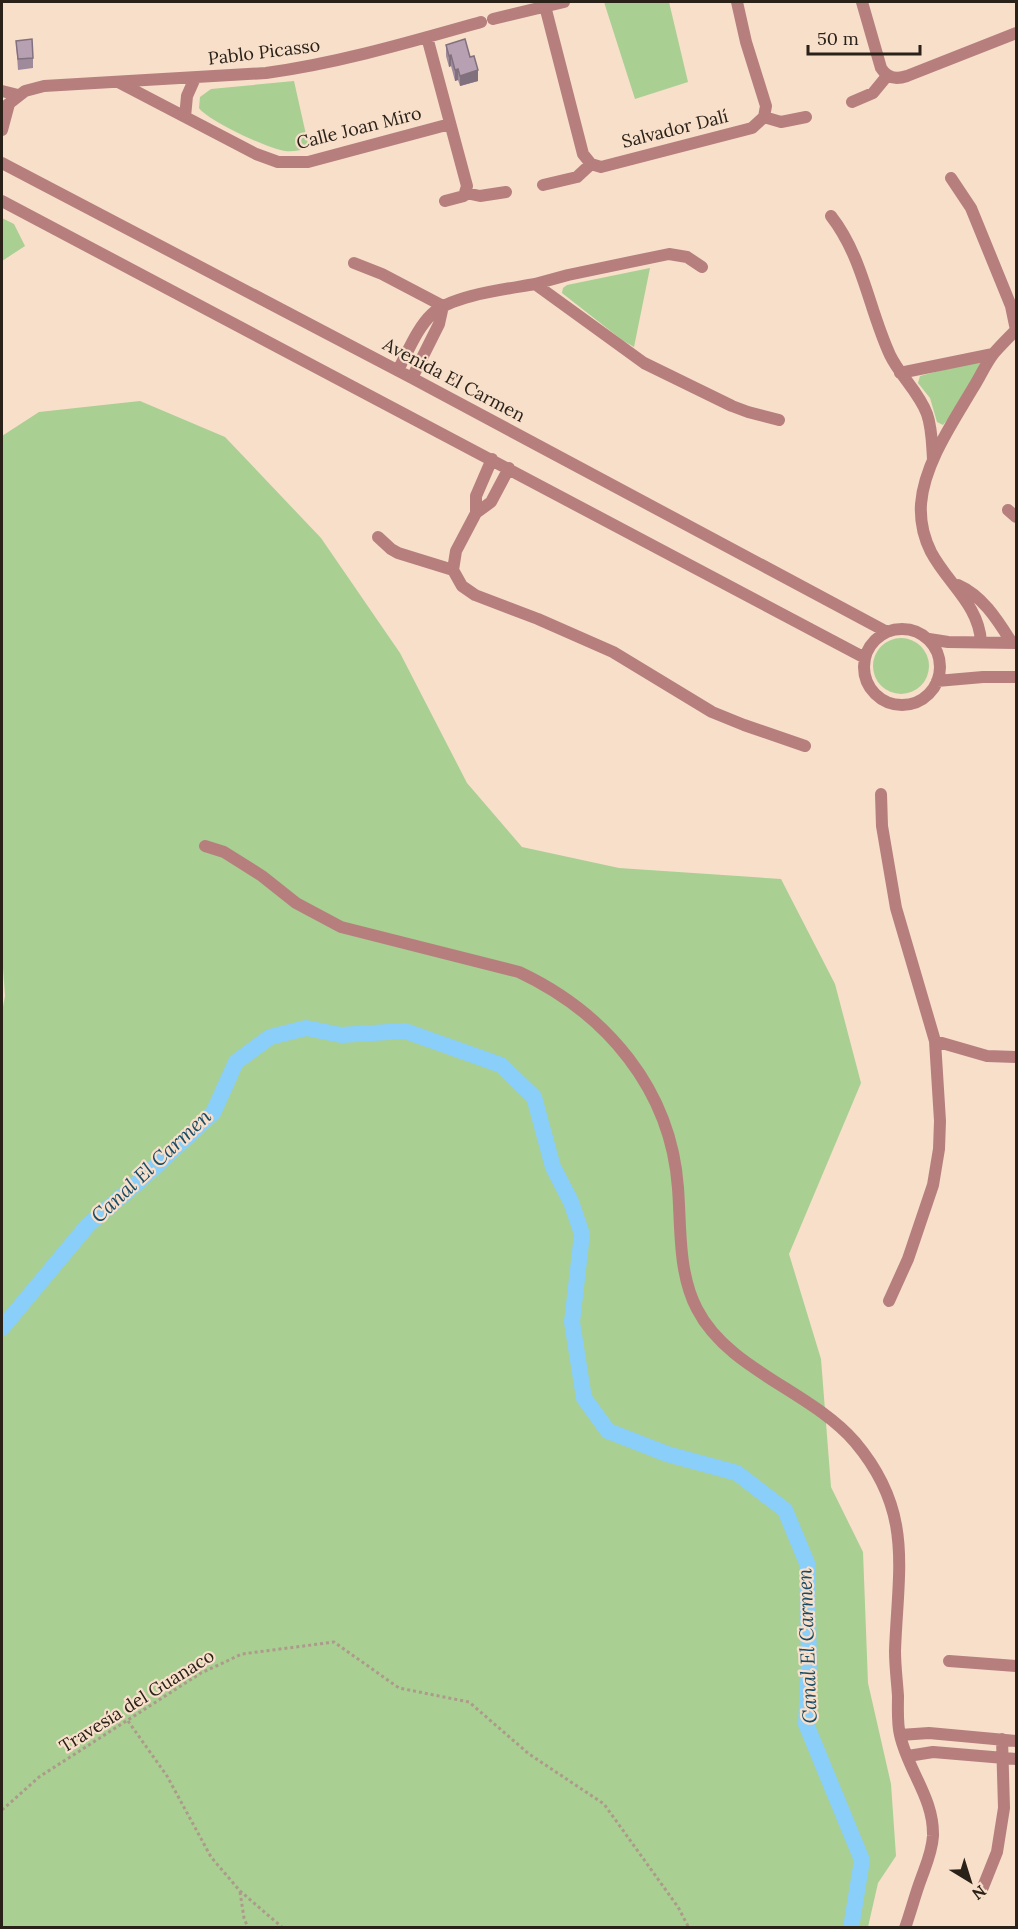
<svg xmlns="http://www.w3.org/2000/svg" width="1018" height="1929" viewBox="0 0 1018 1929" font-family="Lora,serif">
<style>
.green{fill:#a9cf93}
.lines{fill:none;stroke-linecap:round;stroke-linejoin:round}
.canal{stroke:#8acefa;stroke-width:16}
.path{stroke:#ad9a8a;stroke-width:3;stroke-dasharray:3 3;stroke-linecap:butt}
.street{stroke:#b67f7e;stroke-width:12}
.wall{fill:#9e8a9a}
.shaded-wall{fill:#81707d}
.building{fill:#b8a0b3;stroke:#81707d;stroke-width:1.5}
.labels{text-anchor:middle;stroke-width:4.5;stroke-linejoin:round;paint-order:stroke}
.street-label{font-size:18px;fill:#2a2119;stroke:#f7dfca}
.water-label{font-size:20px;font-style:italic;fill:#164b68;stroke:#f7dfca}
</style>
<rect width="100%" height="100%" fill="#f7dfca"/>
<path class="green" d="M 604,2 L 669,2 L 688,82 L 635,99 Z
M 294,81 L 309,148 C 301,150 293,152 285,151 C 269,149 208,121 199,108 L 200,97 L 211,89 Z
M 2,218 L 14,224 L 25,246 L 2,261 Z
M 650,268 L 634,347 L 622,340 L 562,293 L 563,288 L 567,285 Z
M 975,361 L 980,362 L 980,366 L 948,419 L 943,425 L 937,422 L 930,398 L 918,383 L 920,376 Z
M 140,401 L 225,437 L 321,538 L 400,653 L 467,783 L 522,847 L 619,868 L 781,879 L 835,984 L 861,1083 L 789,1254 L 821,1359 L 831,1487 L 863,1552 L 868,1683 L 891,1784 L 896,1856 L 878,1883 L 868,1927 L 2,1927 L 2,1012 L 5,996 L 2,954 L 2,436 L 39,412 Z
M873 666a28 28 0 1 1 56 0a28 28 0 1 1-56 0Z"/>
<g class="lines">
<path class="canal" d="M 2,1328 L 88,1225 L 142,1179 L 213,1113 L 236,1062 L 270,1037 L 306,1028 L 341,1035 L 405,1031 L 501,1065 L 534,1097 L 553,1167 L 571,1202 L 582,1234 L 572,1322 L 584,1398 L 608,1431 L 667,1454 L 737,1473 L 785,1510 L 807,1563 L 809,1663 L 806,1724 L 862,1860 L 851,1928"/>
<path class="path" d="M 128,1721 L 167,1776 L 211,1857 L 240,1891 L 283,1928
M 2,1810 L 39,1777 L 201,1673 L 242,1654 L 334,1642 L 399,1688 L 469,1702 L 529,1754 L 604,1804 L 678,1907 L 689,1928
M 240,1892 L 244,1918 L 248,1928"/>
<path class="street" d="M 862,2 L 881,68 C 887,78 896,80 907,76 L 1016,33
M 545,6 L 583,154 L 591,164 L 601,167 L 752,128 L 764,117 L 766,106 L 746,42 L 737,2
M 493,19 L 564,2
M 427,37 L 467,186 L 464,196 L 445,201
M 120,83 L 256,154 L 278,162 L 308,162 L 450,124
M 2,91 L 18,95
M 852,102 L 873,93 L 887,76
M 2,109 L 25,91 L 44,86 L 266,73 C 339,63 410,42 481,22
M 185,117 L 187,96 L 195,78
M 764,117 L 781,122 L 806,117
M 2,130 L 9,104
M 2,163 L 412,378 L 887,632
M 951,178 L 971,208 L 1011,306 L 1016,330
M 543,185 L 577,177 L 591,164
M 466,193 L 480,196 L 506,192
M 2,201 L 865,658
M 831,216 C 863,257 869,310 890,355 C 900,376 919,392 927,414 C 932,428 932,444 933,459
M 354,263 L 382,274 L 443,306
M 535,284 L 568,275 L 669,254 L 687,257 L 702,267
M 398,370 C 408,352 417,328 432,314 C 452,295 508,289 535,284 L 644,363 L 732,406 L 748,412 L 779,420
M 900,373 L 993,354
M 412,378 L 439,324 L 443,306
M 509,468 L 491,502 L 476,513 L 456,551 L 453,570 L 462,586 L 475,595 L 538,619 L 613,652 L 712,712 L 744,725 L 805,746
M 1008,510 L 1016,517
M 476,513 L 476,496 L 492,459
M 378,537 L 391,549 L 398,553 L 453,570
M 958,585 C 983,596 998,621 1012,643
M864 667a38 38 0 1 1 76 0a38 38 0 1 1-76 0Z
M 929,639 L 948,642 L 1016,643
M 981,642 C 979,605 948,584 931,552 C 924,538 920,520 921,504 C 924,464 953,422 973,388 C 980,377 986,363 994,353 C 1001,345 1009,337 1016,330
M 937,681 L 983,677 L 1016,677
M 881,794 L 882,826 L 896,908 L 935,1041 L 940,1121 L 939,1149 L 933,1185 L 908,1259 L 889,1301
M 205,846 L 224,852 L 262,876 L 296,903 L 341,927 L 519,972 C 606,1013 671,1089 678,1188 C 681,1227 678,1273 697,1309 C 728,1370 811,1391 855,1442 C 914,1512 898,1568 895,1651 C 895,1666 897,1681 898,1696 C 898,1708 897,1723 900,1735 C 908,1771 934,1798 933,1836 C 932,1852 926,1865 921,1879 C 915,1895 911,1911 905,1928
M 935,1041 L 987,1056 L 1016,1057
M 949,1661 L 1016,1666
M 900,1735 L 929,1733 L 1016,1741
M 908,1756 L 933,1752 L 1016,1759
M 981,1892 L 997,1852 L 1004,1808 L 1002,1739"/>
</g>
<path class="wall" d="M 16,41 L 33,58 L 33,68 L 18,70 Z
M 446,45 L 478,81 L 460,86 L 458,80 L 455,81 L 451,66 L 449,67 L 446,56 Z"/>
<path class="shaded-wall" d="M 451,55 L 451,66 L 449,67 L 449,56 Z
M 458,69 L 458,80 L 455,81 L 455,70 Z
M 478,70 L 478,81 L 460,86 L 460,76 Z"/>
<path class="building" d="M 32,39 L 33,58 L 18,59 L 16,41 Z
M 465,39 L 470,57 L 474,56 L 478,70 L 460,76 L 458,69 L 455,70 L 451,55 L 449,56 L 446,45 Z"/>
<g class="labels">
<g class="street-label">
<text transform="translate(264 52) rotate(-7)" y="6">Pablo Picasso</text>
<text transform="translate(359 128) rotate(-14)" y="6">Calle Joan Miro</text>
<text transform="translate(675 129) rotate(-14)" y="6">Salvador Dalí</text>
<text transform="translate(454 380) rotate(28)" y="6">Avenida El Carmen</text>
<text transform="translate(137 1701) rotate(-32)" y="6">Travesía del Guanaco</text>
</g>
<g class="water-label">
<text transform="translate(151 1166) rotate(-43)" y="7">Canal El Carmen</text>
<text transform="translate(807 1646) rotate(-92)" y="7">Canal El Carmen</text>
</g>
</g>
<rect width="1018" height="1929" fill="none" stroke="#2a2119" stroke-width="6"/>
<g transform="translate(970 1881) rotate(142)" stroke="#f7dfca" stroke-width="4.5" paint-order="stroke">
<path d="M0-4.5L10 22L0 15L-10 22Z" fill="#2a2119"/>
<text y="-9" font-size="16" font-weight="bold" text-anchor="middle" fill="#2a2119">N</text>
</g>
<path d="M808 45v9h112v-9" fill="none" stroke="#2a2119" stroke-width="3"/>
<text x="817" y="45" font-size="18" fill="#2a2119" stroke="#f7dfca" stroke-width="4.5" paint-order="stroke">50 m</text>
</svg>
